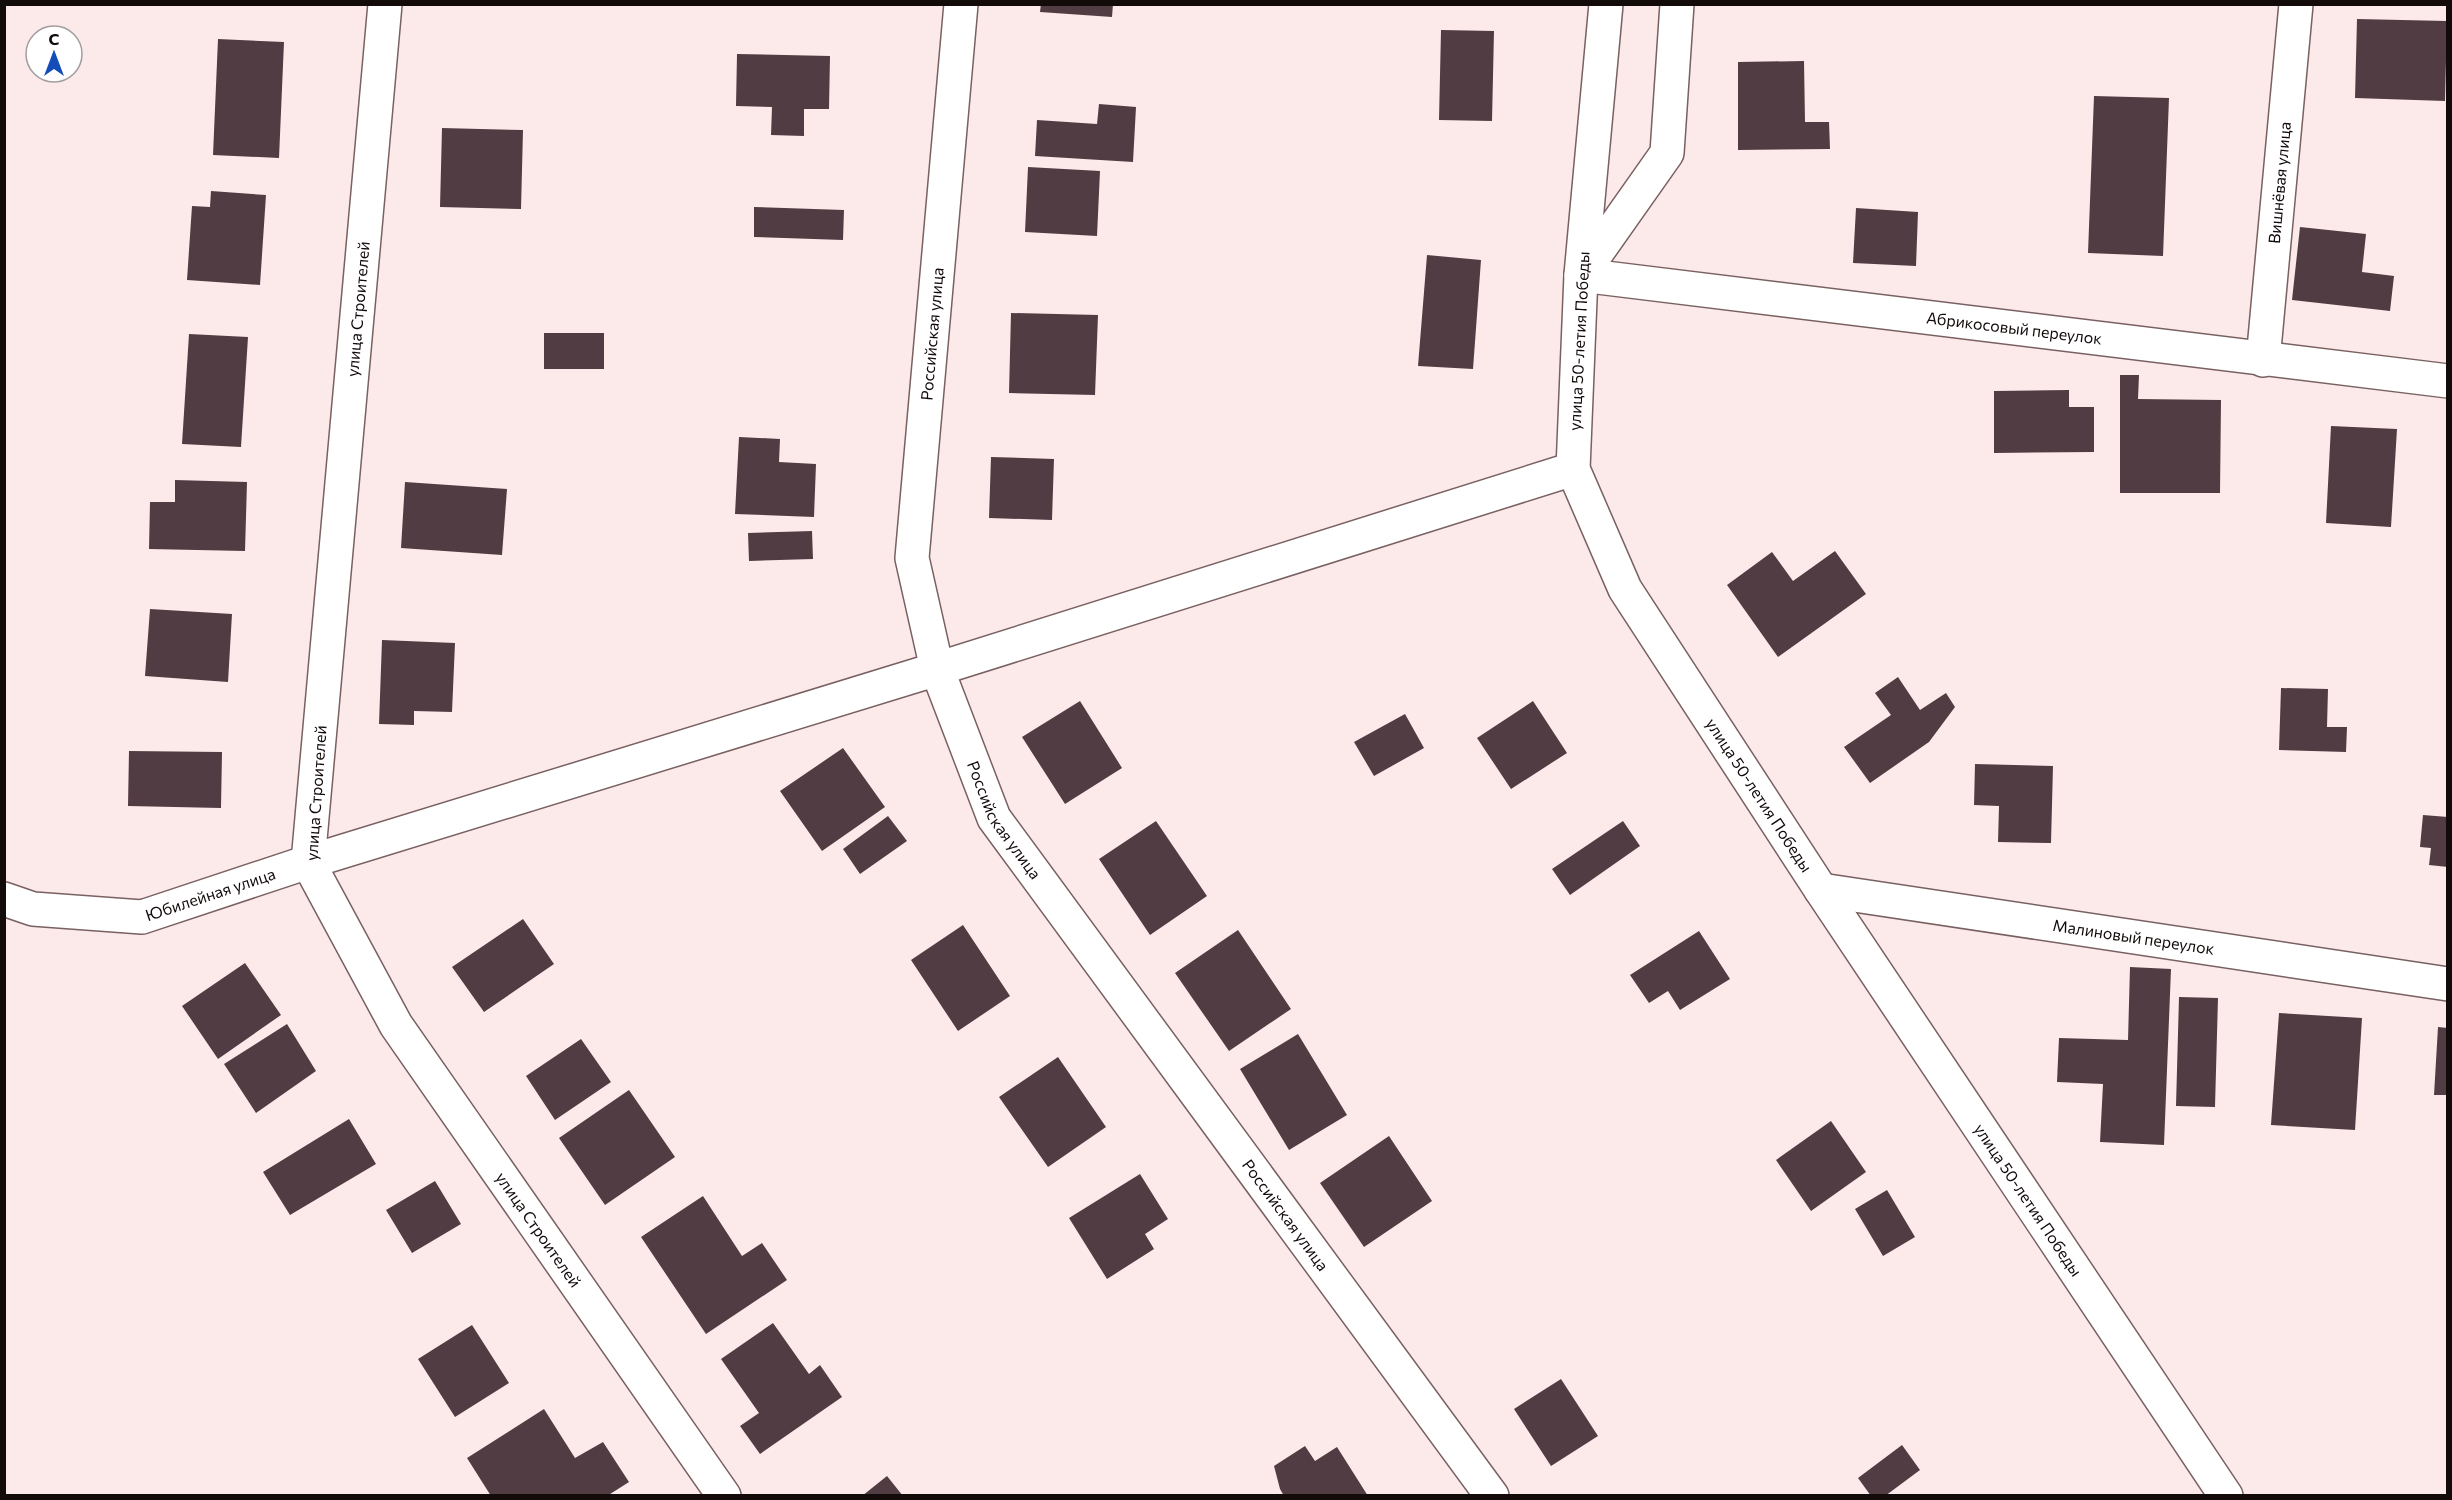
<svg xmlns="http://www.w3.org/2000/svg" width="2452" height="1500" viewBox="0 0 2452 1500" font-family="Commissioner,sans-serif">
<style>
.building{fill:#523c44}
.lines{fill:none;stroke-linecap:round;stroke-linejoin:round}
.minor-casing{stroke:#796061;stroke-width:36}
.minor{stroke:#fff;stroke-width:33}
.labels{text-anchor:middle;stroke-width:6;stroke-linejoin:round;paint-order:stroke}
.street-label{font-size:16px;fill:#130a0a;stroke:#fff}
</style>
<rect width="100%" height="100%" fill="#fceaea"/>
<path class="building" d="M 1041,4 L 1113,4 L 1112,17 L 1040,12 Z
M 2357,19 L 2447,21 L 2445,101 L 2355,98 Z
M 1441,30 L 1494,31 L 1492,121 L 1439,120 Z
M 218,39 L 284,42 L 279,158 L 213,155 Z
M 737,54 L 830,56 L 829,109 L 804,109 L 804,136 L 771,135 L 772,107 L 736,106 Z
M 1804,61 L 1805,122 L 1829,122 L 1830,149 L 1738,150 L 1738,62 Z
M 2094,96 L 2169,98 L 2163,256 L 2088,253 Z
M 1099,104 L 1136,107 L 1133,162 L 1035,156 L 1037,120 L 1097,124 Z
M 442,128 L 523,130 L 521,209 L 440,207 Z
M 1028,167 L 1100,171 L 1097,236 L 1025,232 Z
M 211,191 L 266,195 L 260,285 L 187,280 L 192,206 L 210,207 Z
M 754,207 L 844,210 L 843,240 L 754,237 Z
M 1856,208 L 1918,212 L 1916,266 L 1853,263 Z
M 2300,227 L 2366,234 L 2362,272 L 2394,276 L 2390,311 L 2292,300 Z
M 1427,255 L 1481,260 L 1473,369 L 1418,366 Z
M 1011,313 L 1098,315 L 1095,395 L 1009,393 Z
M 544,333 L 604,333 L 604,369 L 544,369 Z
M 189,334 L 248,337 L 241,447 L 182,444 Z
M 2120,375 L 2139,375 L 2138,399 L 2221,400 L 2220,493 L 2120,493 Z
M 2069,390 L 2069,407 L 2094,407 L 2094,452 L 1994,453 L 1994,391 Z
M 2331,426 L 2397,429 L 2391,527 L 2326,523 Z
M 739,437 L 780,439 L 779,462 L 816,464 L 814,517 L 735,514 Z
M 991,457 L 1054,459 L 1052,520 L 989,518 Z
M 175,480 L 247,482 L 245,551 L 149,549 L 150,502 L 175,502 Z
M 405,482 L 507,489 L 502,555 L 401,548 Z
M 812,531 L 813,559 L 749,561 L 748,533 Z
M 1835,551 L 1866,594 L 1778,657 L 1727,585 L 1772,552 L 1793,581 Z
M 150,609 L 232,614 L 228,682 L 145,676 Z
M 382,640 L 455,643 L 452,712 L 414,711 L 414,725 L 379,724 Z
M 1898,677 L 1920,710 L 1946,693 L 1955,707 L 1929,742 L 1870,783 L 1844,747 L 1891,715 L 1875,693 Z
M 2281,688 L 2328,689 L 2327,727 L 2347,727 L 2346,752 L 2279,750 Z
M 1080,701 L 1122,768 L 1065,804 L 1022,737 Z
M 1533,701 L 1567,753 L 1511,789 L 1477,738 Z
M 1405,714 L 1424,748 L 1374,776 L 1354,742 Z
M 843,748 L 885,807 L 822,851 L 780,791 Z
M 129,751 L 222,752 L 221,808 L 128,806 Z
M 1975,764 L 2053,766 L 2051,843 L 1998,842 L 1999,806 L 1974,805 Z
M 2423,815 L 2448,817 L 2448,867 L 2429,865 L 2431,848 L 2420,847 Z
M 888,816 L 907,841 L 860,874 L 843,849 Z
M 1156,821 L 1207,896 L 1150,935 L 1099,859 Z
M 1623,821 L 1640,846 L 1570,895 L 1552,869 Z
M 523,919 L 554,964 L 484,1012 L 452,967 Z
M 963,925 L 1010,996 L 958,1031 L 911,960 Z
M 1238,930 L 1291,1009 L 1229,1051 L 1175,973 Z
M 1699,931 L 1730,979 L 1680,1010 L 1668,991 L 1649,1003 L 1630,975 Z
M 245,963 L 281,1015 L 218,1059 L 182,1006 Z
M 2130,967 L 2171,969 L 2164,1145 L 2100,1142 L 2103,1084 L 2057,1082 L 2059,1038 L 2128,1040 Z
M 2179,997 L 2218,998 L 2215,1107 L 2176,1106 Z
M 2279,1013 L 2362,1018 L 2355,1130 L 2271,1125 Z
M 287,1024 L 316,1071 L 256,1113 L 224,1064 Z
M 2438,1027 L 2448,1028 L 2448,1095 L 2434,1095 Z
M 1298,1034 L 1347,1115 L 1289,1150 L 1240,1069 Z
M 581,1039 L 611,1082 L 555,1120 L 526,1076 Z
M 1058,1057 L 1106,1127 L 1048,1167 L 999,1097 Z
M 629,1090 L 675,1157 L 605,1205 L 559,1138 Z
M 349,1119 L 376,1164 L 290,1215 L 263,1172 Z
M 1831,1121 L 1866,1172 L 1811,1211 L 1776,1160 Z
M 1389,1136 L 1432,1201 L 1364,1247 L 1320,1183 Z
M 1140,1174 L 1168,1219 L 1145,1234 L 1154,1249 L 1107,1279 L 1069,1218 Z
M 435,1181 L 461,1224 L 412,1253 L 386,1210 Z
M 1887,1190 L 1915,1237 L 1883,1256 L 1855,1209 Z
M 703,1196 L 742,1256 L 762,1243 L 787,1280 L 706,1334 L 641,1237 Z
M 773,1323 L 809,1374 L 820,1365 L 842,1397 L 760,1454 L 740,1426 L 759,1413 L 721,1359 Z
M 472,1325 L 509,1383 L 455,1417 L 418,1359 Z
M 1561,1379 L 1598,1436 L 1551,1466 L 1514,1409 Z
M 544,1409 L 575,1458 L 603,1442 L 629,1482 L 607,1496 L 491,1496 L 467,1458 Z
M 1902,1445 L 1920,1470 L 1885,1496 L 1871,1496 L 1858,1478 Z
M 1305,1446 L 1315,1461 L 1337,1447 L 1368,1496 L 1284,1496 L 1280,1489 L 1274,1466 Z
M 887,1476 L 903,1496 L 862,1496 Z"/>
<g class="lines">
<g class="minor-casing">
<g id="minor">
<path id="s1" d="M 385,4 L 308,862 L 396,1025 L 724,1496"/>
<path id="s2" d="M 961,4 L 912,558 L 937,669 L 994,818 L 1492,1496"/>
<path id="s3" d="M 1606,4 L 1581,275 L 1573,469 L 1625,589 L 1821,890 L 2226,1496"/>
<path id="s4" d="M 1677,4 L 1667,153 L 1581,275 L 2448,381"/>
<path id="s5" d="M 2263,360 L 2296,4"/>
<path id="s6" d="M 1821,890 L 2448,984"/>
<path id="s7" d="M 4,899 L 33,909 L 142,917 L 308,862 L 937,669 L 1573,469"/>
</g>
</g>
<use href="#minor" class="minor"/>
</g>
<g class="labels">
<g class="street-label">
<text dy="6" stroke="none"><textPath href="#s5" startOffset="178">Вишнёвая улица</textPath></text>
<text transform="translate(358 309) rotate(-85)" y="6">улица Строителей</text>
<text dy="6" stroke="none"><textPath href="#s4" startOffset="735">Абрикосовый переулок</textPath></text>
<text transform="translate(932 334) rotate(-85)" y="6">Российская улица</text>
<text transform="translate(1579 341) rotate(-87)" y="6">улица 50-летия Победы</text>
<text transform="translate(316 793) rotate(-86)" y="6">улица Строителей</text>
<text dy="6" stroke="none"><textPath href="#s3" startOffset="843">улица 50-летия Победы</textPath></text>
<text dy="6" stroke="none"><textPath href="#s2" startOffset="836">Российская улица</textPath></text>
<text dy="6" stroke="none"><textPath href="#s7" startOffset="212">Юбилейная улица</textPath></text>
<text dy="6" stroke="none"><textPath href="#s6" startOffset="316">Малиновый переулок</textPath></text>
<text dy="6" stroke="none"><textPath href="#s3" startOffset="1329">улица 50-летия Победы</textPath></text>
<text dy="6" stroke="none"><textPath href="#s2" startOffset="1322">Российская улица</textPath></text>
<text dy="6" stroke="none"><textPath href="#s1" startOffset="1296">улица Строителей</textPath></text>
</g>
</g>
<rect width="2452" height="1500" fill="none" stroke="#130a0a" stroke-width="12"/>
<g transform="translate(54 54)"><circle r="28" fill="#ffffff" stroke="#a19d9d" stroke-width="1.5"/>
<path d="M0-4.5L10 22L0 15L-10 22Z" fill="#144cb8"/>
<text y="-9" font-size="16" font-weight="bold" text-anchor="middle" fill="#130a0a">С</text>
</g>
</svg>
